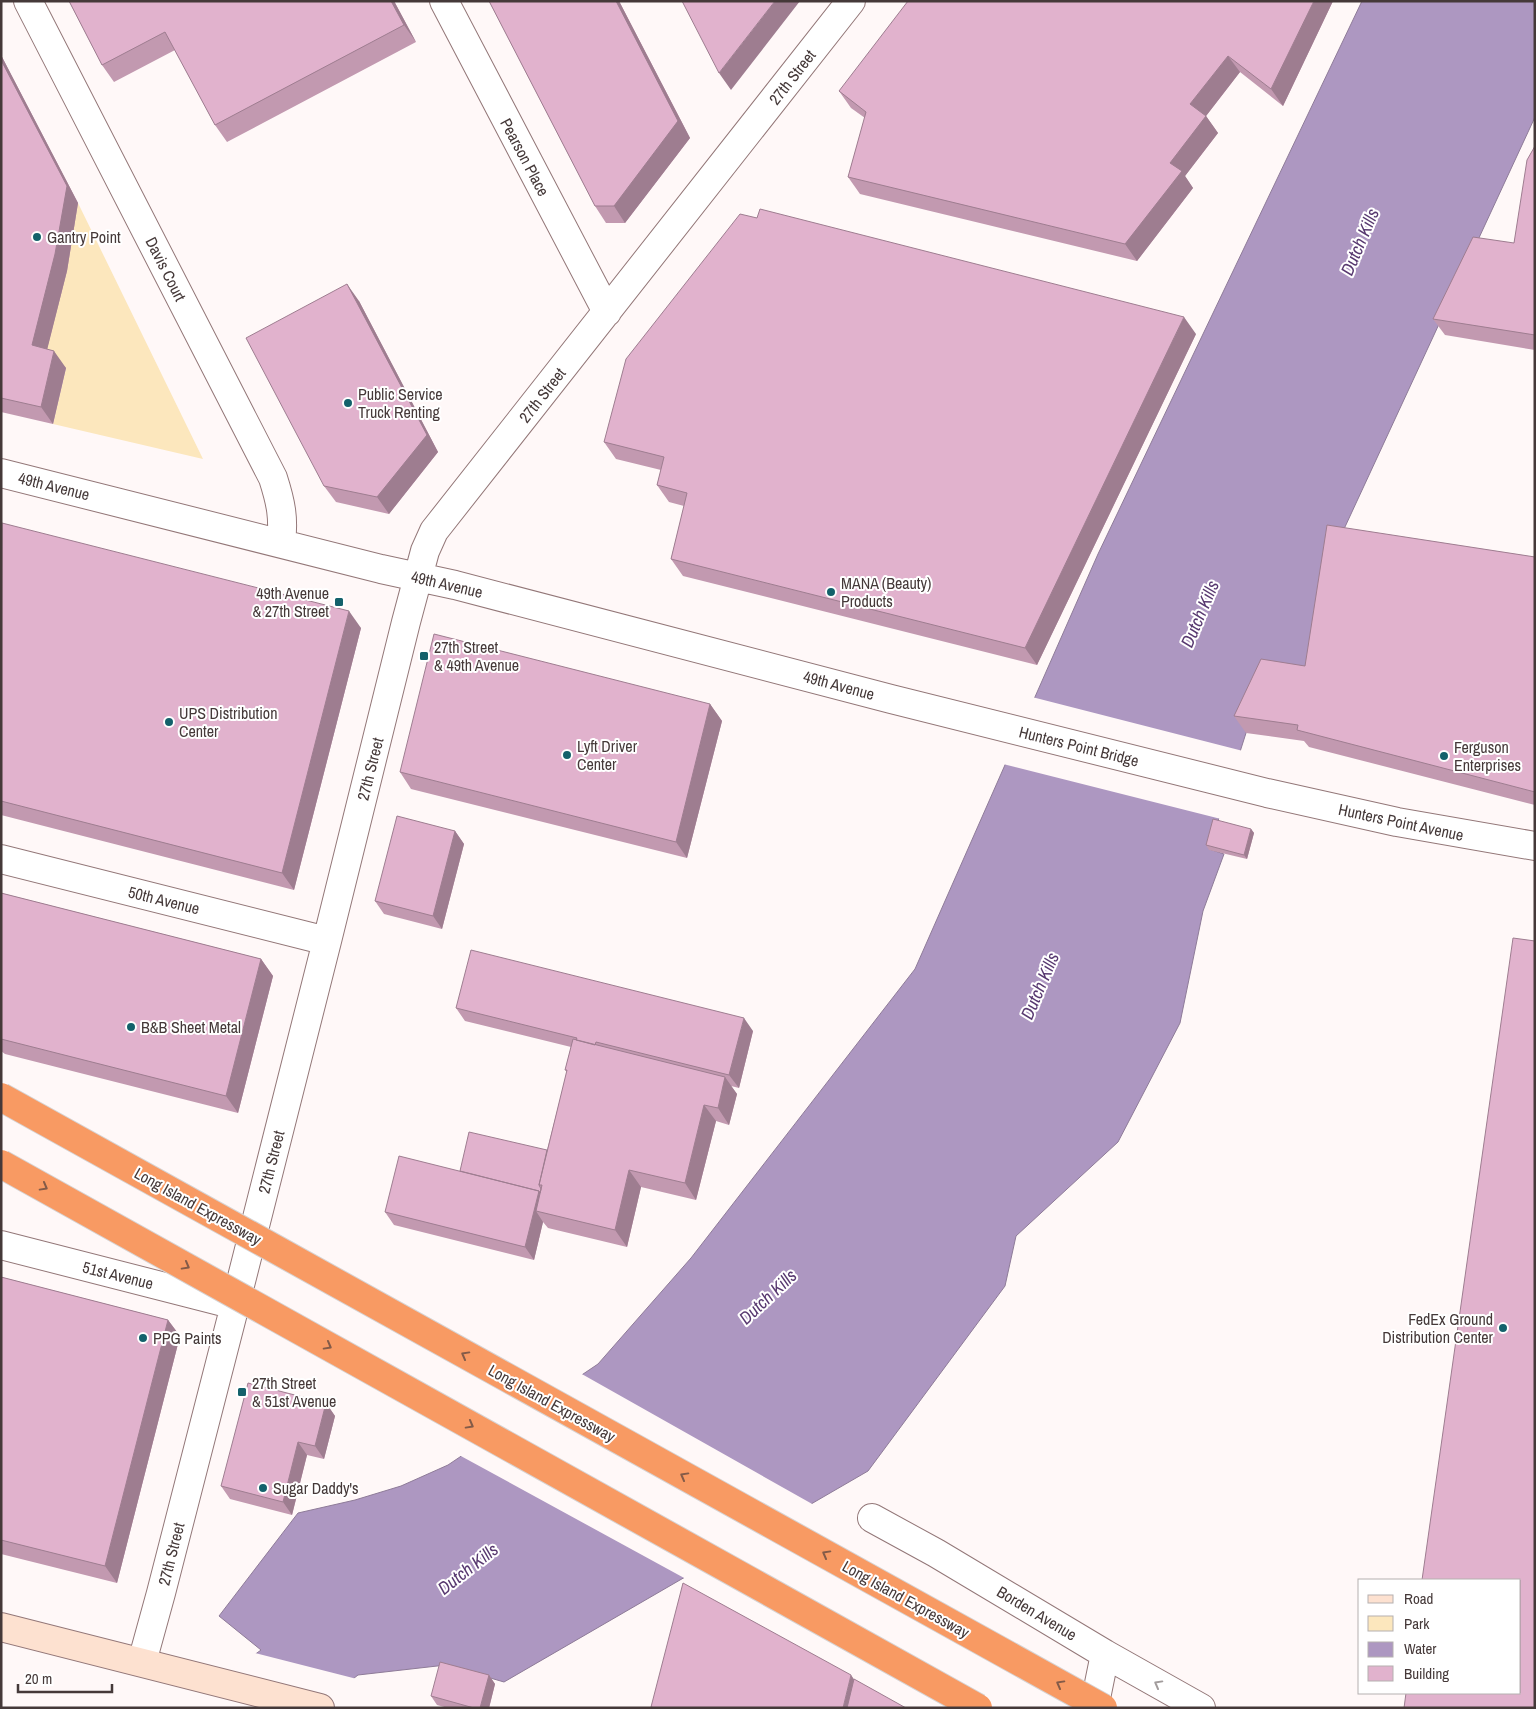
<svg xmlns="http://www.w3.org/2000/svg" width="1536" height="1709" viewBox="0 0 1536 1709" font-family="'Archivo Narrow',sans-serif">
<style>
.green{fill:#fce7bd}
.water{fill:#ad97c1;stroke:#8e7b98}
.pier{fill:#fff8f8}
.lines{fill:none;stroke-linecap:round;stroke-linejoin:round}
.minor-casing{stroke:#937778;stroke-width:30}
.secondary-casing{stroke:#937778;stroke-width:30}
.minor{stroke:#fff;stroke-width:28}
.secondary{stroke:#fde1d0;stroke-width:28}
.motorway-bridge-casing{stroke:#d6d3d3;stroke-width:30;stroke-linecap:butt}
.motorway-bridge{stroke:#f89a63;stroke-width:28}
.wall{fill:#c299b0}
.shaded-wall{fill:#9e7d90}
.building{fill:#e1b2cd;stroke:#9e7d90}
.oneway{stroke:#845b48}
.oneway2{stroke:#a29c9c}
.poi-dot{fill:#13616b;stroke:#fff;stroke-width:2}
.labels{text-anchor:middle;stroke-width:4;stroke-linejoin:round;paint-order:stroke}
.street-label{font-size:16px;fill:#453939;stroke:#fff}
.poi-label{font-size:16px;fill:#453939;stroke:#fff;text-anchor:start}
.water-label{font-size:18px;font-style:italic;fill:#583970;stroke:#fff}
</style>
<rect width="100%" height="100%" fill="#fff8f8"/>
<path class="green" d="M 78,203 L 203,459 L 53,424 L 66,368 L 44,362 Z"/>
<path class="water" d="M 1362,1 L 1535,1 L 1535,117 L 1338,542 L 1317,683 L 1274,673 L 1246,733 L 1209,849 L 1224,854 L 1203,911 L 1180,1023 L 1118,1142 L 1016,1236 L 1005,1286 L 868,1471 L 504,1682 L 446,1665 L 358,1675 L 316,1708 L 182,1708 L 261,1650 L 219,1616 L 298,1513 L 355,1500 L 401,1486 L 448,1465 L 598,1364 L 691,1258 L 915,969 L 1098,554 Z"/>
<path class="pier" d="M 1032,697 L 1243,751 L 1221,819 L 1003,764 Z
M 580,1373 L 814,1505 L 686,1579 L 459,1455 Z
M 255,1653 L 357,1679 L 320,1708 L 180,1708 Z"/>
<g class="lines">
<g class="minor-casing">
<path id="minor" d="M 28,1 L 273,478 C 281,503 284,518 281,543
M 444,1 L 607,312
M 1,473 L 381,569 L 455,585 L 891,699 L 1267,793 L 1397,822 L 1535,846
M 1,859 L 327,941
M 1,1245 L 235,1305
M 872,1518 L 936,1553 L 1105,1654 L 1201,1708
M 142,1662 L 161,1593 L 235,1305 L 327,941 L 406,622 L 425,551 L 434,531 L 851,1
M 1094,1708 L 1105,1654"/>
</g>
<g class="secondary-casing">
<path id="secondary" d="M 1,1627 L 320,1708"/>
</g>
<use href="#minor" class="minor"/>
<use href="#secondary" class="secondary"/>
<g class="motorway-bridge-casing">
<path id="motorway-bridge" d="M 1,1097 L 1103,1708
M 1,1164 L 978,1708"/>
</g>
<use href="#motorway-bridge" class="motorway-bridge"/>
</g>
<path class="wall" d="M 69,1 L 394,1 L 416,42 L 227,142 L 215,125 L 175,50 L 114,82 L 102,65 Z
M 489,1 L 619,1 L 690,138 L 625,223 L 606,223 L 595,206 Z
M 1333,1 L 1283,106 L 1240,72 L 1206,116 L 1218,133 L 1185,176 L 1193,188 L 1137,261 L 860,194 L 848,177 L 865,118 L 851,108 L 839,91 Z
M 1,55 L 78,203 L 67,271 L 47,349 L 66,368 L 53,424 L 1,412 Z
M 1535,146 L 1535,350 L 1445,335 L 1433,319 L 1514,243 Z
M 359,301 L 438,452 L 389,514 L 336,502 L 324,486 Z
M 1196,334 L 1037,665 L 683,576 L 671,559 L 684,506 L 669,502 L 657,485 L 661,470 L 616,459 L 604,442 Z
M 1,525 L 361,628 L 294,890 L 1,815 Z
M 1535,557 L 1535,805 L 1309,747 L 1304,741 L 1246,733 L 1234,716 Z
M 710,704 L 722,721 L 687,858 L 411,789 L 400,772 Z
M 1251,829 L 1254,833 L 1247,859 L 1209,850 L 1206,845 Z
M 455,831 L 464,844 L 442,929 L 384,914 L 375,901 Z
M 1,893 L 261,959 L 273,976 L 238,1113 L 5,1054 L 1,1051 Z
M 456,1008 L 753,1031 L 739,1088 L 731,1086 L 737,1094 L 729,1125 L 716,1121 L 696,1200 L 641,1187 L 627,1247 L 548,1228 L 543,1222 L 534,1260 L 394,1225 L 385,1212 L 460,1171 L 547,1150 L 567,1072 L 565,1070 L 571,1047 L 465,1021 Z
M 1,1277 L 168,1320 L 180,1336 L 117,1583 L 1,1554 Z
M 326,1403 L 335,1416 L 324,1459 L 307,1455 L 292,1515 L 230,1499 L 221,1486 Z
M 489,1675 L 495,1684 L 489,1708 L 448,1708 L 437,1705 L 431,1696 Z"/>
<path class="shaded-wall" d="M 391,1 L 394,1 L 416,42 L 404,25 Z
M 616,1 L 619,1 L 690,138 L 625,223 L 614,206 Z
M 775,1 L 800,1 L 731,90 L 719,73 Z
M 1314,1 L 1333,1 L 1283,106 L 1271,89 Z
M 1,55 L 78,203 L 67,271 L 44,362 L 32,345 L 1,60 Z
M 1228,56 L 1240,72 L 1206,116 L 1218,133 L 1185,176 L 1193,188 L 1137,261 L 1125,244 L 1170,163 L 1190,104 Z
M 347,284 L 359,301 L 438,452 L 389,514 L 377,497 Z
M 1184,317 L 1196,334 L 1037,665 L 1025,648 Z
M 54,351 L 66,368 L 53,424 L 41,407 Z
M 349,611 L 361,628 L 294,890 L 282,873 Z
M 710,704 L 722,721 L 687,858 L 676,842 Z
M 1251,829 L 1254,833 L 1247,859 L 1244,855 Z
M 455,831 L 464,844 L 442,929 L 433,916 Z
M 261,959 L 273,976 L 238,1113 L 226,1096 Z
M 744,1018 L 753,1031 L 739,1088 L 729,1075 Z
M 725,1077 L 737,1094 L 729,1125 L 718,1108 Z
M 704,1105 L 716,1121 L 696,1200 L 685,1183 Z
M 629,1170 L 641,1187 L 627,1247 L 615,1230 Z
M 539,1191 L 541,1194 L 536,1211 L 543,1222 L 534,1260 L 525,1247 Z
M 168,1320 L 180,1336 L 117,1583 L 105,1566 Z
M 326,1403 L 335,1416 L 324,1459 L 315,1446 Z
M 298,1442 L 307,1455 L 292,1515 L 283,1502 Z
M 489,1675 L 495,1684 L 489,1708 L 480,1708 Z
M 851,1675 L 863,1692 L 859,1708 L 843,1708 Z"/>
<path class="building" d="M 69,1 L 391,1 L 404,25 L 215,125 L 165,32 L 102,65 Z
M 489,1 L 616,1 L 678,121 L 614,206 L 595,206 Z
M 682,1 L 775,1 L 719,73 Z
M 908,1 L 1314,1 L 1271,89 L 1228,56 L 1190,104 L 1206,116 L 1170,163 L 1182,171 L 1125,244 L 848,177 L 866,112 L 839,91 Z
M 1,60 L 67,186 L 55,254 L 32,345 L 54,351 L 41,407 L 1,398 Z
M 1535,146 L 1535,335 L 1433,319 L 1473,237 L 1514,243 L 1527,160 Z
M 760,209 L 1184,317 L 1025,648 L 671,559 L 687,493 L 657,485 L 664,457 L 604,442 L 626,359 L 740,214 L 757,218 Z
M 347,284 L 427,435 L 377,497 L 324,486 L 246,338 Z
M 2,523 L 349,611 L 282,873 L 1,801 Z
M 1327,525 L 1535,557 L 1535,792 L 1297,730 L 1298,725 L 1234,716 L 1261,659 L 1305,666 Z
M 434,634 L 710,704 L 676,842 L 400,772 Z
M 397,816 L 455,831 L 433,916 L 375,901 Z
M 1213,819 L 1251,829 L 1244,855 L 1206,845 Z
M 1,893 L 261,959 L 226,1096 L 1,1039 Z
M 1513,938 L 1535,941 L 1535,1708 L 1404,1708 L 1406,1693 L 1520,1693 L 1520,1580 L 1422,1580 Z
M 471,950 L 744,1018 L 729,1075 L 596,1042 L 595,1045 L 576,1040 L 577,1038 L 456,1008 Z
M 573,1039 L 725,1077 L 718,1108 L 704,1105 L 685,1183 L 629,1170 L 615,1230 L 536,1211 L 542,1185 L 539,1185 L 567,1070 L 565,1070 Z
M 469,1132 L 547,1150 L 539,1185 L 541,1189 L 540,1193 L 539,1191 L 460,1171 Z
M 399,1156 L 539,1191 L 525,1247 L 385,1212 Z
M 1,1277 L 168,1320 L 105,1566 L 1,1540 Z
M 248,1383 L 326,1403 L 315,1446 L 298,1442 L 283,1502 L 221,1486 Z
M 683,1583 L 851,1675 L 843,1708 L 655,1708 L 651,1707 Z
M 440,1662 L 489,1675 L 480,1708 L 474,1708 L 431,1696 Z
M 854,1679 L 906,1708 L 847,1708 Z"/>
<defs><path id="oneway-chevron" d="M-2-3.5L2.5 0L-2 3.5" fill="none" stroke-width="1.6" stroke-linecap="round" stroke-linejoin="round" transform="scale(1.25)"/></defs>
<g class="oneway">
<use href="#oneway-chevron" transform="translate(44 1187) rotate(29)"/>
<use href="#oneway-chevron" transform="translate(186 1266) rotate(29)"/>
<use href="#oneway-chevron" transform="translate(328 1346) rotate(29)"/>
<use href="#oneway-chevron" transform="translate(465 1355) rotate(-151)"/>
<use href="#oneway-chevron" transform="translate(470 1425) rotate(29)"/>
<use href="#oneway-chevron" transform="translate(684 1476) rotate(-151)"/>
<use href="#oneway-chevron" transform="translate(826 1554) rotate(-151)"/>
<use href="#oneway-chevron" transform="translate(1060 1684) rotate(-151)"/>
</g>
<use class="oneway2" href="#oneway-chevron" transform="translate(1158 1684) rotate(-151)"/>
<g class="poi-dot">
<circle cx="37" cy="237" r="5"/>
<circle cx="348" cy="403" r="5"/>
<circle cx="831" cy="592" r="5"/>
<rect x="334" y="597" width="10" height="10" rx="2.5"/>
<rect x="419" y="651" width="10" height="10" rx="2.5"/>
<circle cx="169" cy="722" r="5"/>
<circle cx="567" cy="755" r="5"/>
<circle cx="1444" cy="756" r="5"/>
<circle cx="131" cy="1027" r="5"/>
<circle cx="1503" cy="1328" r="5"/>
<circle cx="143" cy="1338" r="5"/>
<rect x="237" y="1387" width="10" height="10" rx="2.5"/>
<circle cx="263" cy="1488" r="5"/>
</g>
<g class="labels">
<g class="street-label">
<text transform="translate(792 77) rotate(-52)" y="6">27th Street</text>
<text transform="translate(525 157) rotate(62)" y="6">Pearson Place</text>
<text transform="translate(166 269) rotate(63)" y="6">Davis Court</text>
<text transform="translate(542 395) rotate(-52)" y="6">27th Street</text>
<text transform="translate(54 486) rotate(14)" y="6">49th Avenue</text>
<text transform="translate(447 584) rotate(13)" y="6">49th Avenue</text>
<text transform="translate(839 685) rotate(15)" y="6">49th Avenue</text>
<text transform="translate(1079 746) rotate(14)" y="6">Hunters Point Bridge</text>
<text transform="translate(370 769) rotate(-76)" y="6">27th Street</text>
<text transform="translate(1401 822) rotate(12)" y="6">Hunters Point Avenue</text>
<text transform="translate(164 900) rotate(14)" y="6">50th Avenue</text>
<text transform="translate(271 1162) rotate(-76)" y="6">27th Street</text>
<text transform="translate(198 1206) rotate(29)" y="6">Long Island Expressway</text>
<text transform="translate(118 1275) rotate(14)" y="6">51st Avenue</text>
<text transform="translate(552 1403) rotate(29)" y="6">Long Island Expressway</text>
<text transform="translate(171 1554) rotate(-76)" y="6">27th Street</text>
<text transform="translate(906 1599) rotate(29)" y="6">Long Island Expressway</text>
<text transform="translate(1037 1613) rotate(31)" y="6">Borden Avenue</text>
</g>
<g class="poi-label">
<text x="47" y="243">Gantry Point</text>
<text x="358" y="400">Public Service<tspan x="358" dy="18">Truck Renting</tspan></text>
<text x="841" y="589">MANA (Beauty)<tspan x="841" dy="18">Products</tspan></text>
<text x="329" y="599" text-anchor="end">49th Avenue<tspan x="329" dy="18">&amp; 27th Street</tspan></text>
<text x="434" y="653">27th Street<tspan x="434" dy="18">&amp; 49th Avenue</tspan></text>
<text x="179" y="719">UPS Distribution<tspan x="179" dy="18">Center</tspan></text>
<text x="577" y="752">Lyft Driver<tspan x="577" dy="18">Center</tspan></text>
<text x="1454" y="753">Ferguson<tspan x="1454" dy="18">Enterprises</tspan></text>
<text x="141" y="1033">B&amp;B Sheet Metal</text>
<text x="1493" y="1325" text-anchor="end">FedEx Ground<tspan x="1493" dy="18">Distribution Center</tspan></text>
<text x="153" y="1344">PPG Paints</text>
<text x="252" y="1389">27th Street<tspan x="252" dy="18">&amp; 51st Avenue</tspan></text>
<text x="273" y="1494">Sugar Daddy's</text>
</g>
<g class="water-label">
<text transform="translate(1360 242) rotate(-67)" y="6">Dutch Kills</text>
<text transform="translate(1200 614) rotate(-67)" y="6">Dutch Kills</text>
<text transform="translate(1040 986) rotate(-67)" y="6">Dutch Kills</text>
<text transform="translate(768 1297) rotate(-43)" y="6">Dutch Kills</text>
<text transform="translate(468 1569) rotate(-38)" y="6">Dutch Kills</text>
</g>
</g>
<rect width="1536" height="1709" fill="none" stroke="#453939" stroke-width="5"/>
<rect x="1358" y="1579" width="162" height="115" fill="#ffffff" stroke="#b5b0b0"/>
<rect x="1368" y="1595" width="25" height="8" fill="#fde1d0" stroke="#b5b0b0"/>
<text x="1404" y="1604" font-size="15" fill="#453939">Road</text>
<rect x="1368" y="1616" width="25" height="15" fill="#fce7bd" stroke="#b5b0b0"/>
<text x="1404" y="1629" font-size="15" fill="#453939">Park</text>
<rect x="1368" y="1642" width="25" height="15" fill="#ad97c1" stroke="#b5b0b0"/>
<text x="1404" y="1654" font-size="15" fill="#453939">Water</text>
<rect x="1368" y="1666" width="25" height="15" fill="#e1b2cd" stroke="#b5b0b0"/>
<text x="1404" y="1679" font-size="15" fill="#453939">Building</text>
<path d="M18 1684v8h94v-8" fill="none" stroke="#453939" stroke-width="2.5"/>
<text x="25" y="1684" font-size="15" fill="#453939" stroke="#ffffff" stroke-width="4" paint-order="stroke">20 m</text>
</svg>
